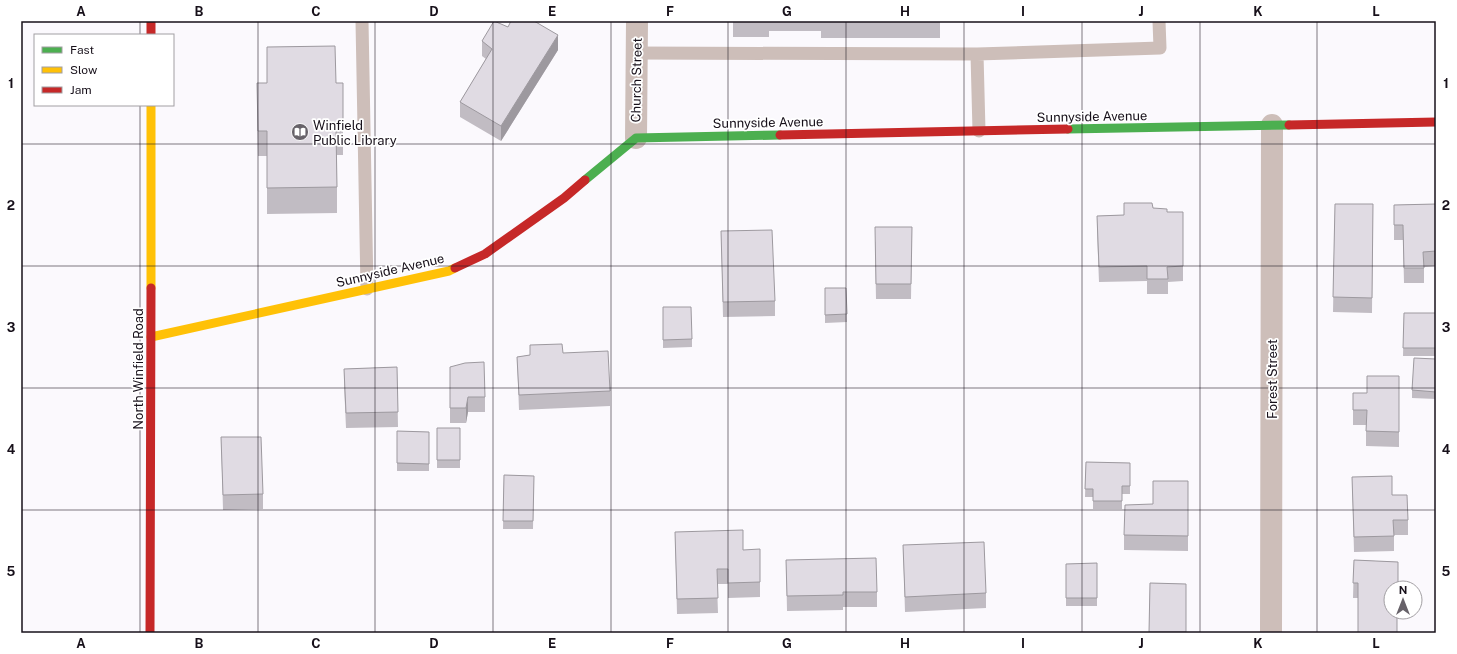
<svg xmlns="http://www.w3.org/2000/svg" width="1457" height="654" viewBox="0 0 1457 654" font-family="'Public Sans',sans-serif">
<style>
.lines{fill:none;stroke-linecap:round;stroke-linejoin:round}
.lane{stroke:#cdbeb9;stroke-width:13}
.street{stroke:#cdbeb9;stroke-width:22}
.fast{stroke:#4caf50;stroke-width:9}
.slow{stroke:#ffc107;stroke-width:9}
.jam{stroke:#c62828;stroke-width:9}
.wall{fill:#c1bcc3}
.shaded-wall{fill:#9d999f}
.building{fill:#e0dbe3;stroke:#9d999f}
.grid{fill:none;stroke:#17101a;stroke-width:1;stroke-opacity:0.55}
.labels{text-anchor:middle;stroke-width:3.5;stroke-linejoin:round;paint-order:stroke}
.street-label{font-size:13px;fill:#17101a;stroke:#fff}
.poi-label{font-size:13px;fill:#17101a;stroke:#fff;text-anchor:start}
.neatline{fill:none;stroke:#17101a;stroke-width:1.5}
.grid-label{font-size:13px;text-anchor:middle;font-weight:bold;fill:#17101a}
</style>
<rect width="100%" height="100%" fill="#fbf9fd"/>
<g class="lines">
<path class="lane" d="M 362,21 L 367,289
M 636,53 L 977,54
M 979,131 L 977,54 L 1160,48 L 1159,21"/>
<path class="street" d="M 636,138 L 637,21
M 1271,633 L 1272,125"/>
<path class="fast" d="M 1068,129 L 1289,125
M 585,180 L 636,138 L 780,135"/>
<path class="slow" d="M 151,288 L 151,105
M 151,337 L 449,271 L 455,268"/>
<path class="jam" d="M 151,21 L 151,35
M 1289,125 L 1436,122
M 780,135 L 1068,129
M 455,268 L 485,254 L 564,198 L 585,180
M 150,633 L 151,288"/>
</g>
<path class="wall" d="M 717,21 L 940,21 L 940,38 L 821,38 L 821,31 L 769,31 L 769,37 L 733,37 L 733,22 L 717,22 Z
M 482,41 L 558,50 L 501,141 L 460,117 L 460,102 L 486,59 L 482,56 Z
M 336,83 L 343,83 L 343,155 L 337,155 L 337,213 L 267,214 L 267,156 L 258,156 L 257,109 Z
M 1335,204 L 1373,204 L 1372,313 L 1333,312 Z
M 1436,204 L 1436,266 L 1424,267 L 1424,283 L 1404,283 L 1403,240 L 1394,240 L 1394,205 Z
M 1153,208 L 1167,212 L 1183,212 L 1183,281 L 1168,282 L 1168,294 L 1147,294 L 1147,281 L 1099,282 L 1097,231 L 1097,216 L 1124,215 Z
M 912,227 L 911,299 L 876,299 L 875,242 Z
M 721,231 L 775,301 L 775,316 L 723,317 Z
M 825,288 L 846,288 L 847,322 L 825,323 Z
M 663,307 L 692,339 L 692,347 L 663,348 Z
M 1404,313 L 1436,313 L 1436,356 L 1403,356 Z
M 530,345 L 563,353 L 610,391 L 610,406 L 519,410 L 517,357 L 530,355 Z
M 1436,359 L 1436,399 L 1412,398 L 1412,390 Z
M 397,367 L 398,427 L 346,428 L 344,384 L 344,369 Z
M 450,367 L 485,397 L 485,412 L 468,412 L 466,423 L 450,423 Z
M 1399,376 L 1399,447 L 1366,446 L 1366,425 L 1353,425 L 1353,393 L 1367,393 Z
M 437,428 L 460,428 L 460,468 L 437,468 Z
M 397,431 L 429,432 L 429,471 L 397,471 Z
M 221,437 L 263,494 L 263,509 L 223,510 Z
M 1086,462 L 1130,463 L 1130,494 L 1122,494 L 1122,509 L 1093,509 L 1093,497 L 1085,497 Z
M 504,475 L 534,476 L 533,529 L 503,529 Z
M 1352,477 L 1392,495 L 1408,520 L 1408,535 L 1394,535 L 1394,551 L 1354,552 Z
M 1188,481 L 1188,551 L 1124,550 L 1124,535 L 1153,504 Z
M 675,532 L 743,550 L 760,582 L 760,597 L 728,598 L 728,584 L 717,584 L 718,613 L 677,614 Z
M 903,545 L 986,593 L 986,608 L 905,612 Z
M 786,560 L 877,592 L 877,607 L 843,607 L 843,610 L 787,611 Z
M 1354,560 L 1398,562 L 1358,598 L 1353,598 Z
M 1097,563 L 1097,606 L 1066,606 L 1066,564 Z
M 1150,583 L 1186,584 L 1186,633 L 1149,633 Z"/>
<path class="shaded-wall" d="M 558,35 L 558,50 L 501,141 L 501,126 Z
M 468,397 L 468,412 L 466,423 L 466,408 Z"/>
<path class="building" d="M 494,21 L 508,27 L 511,21 L 534,21 L 558,35 L 501,126 L 460,102 L 492,49 L 482,41 Z
M 335,46 L 336,83 L 343,83 L 343,130 L 336,130 L 337,187 L 267,188 L 267,131 L 258,131 L 257,83 L 267,83 L 267,47 Z
M 1124,203 L 1152,203 L 1153,208 L 1167,209 L 1167,212 L 1183,212 L 1183,266 L 1167,267 L 1168,279 L 1147,279 L 1147,266 L 1099,267 L 1097,216 L 1124,215 Z
M 1335,204 L 1373,204 L 1372,298 L 1333,297 Z
M 1436,204 L 1436,251 L 1423,252 L 1424,268 L 1404,268 L 1403,225 L 1394,225 L 1394,205 Z
M 875,227 L 912,227 L 911,284 L 876,284 Z
M 772,230 L 775,301 L 723,302 L 721,231 Z
M 825,288 L 846,288 L 847,314 L 825,315 Z
M 663,307 L 691,307 L 692,339 L 663,340 Z
M 1404,313 L 1436,313 L 1436,348 L 1403,348 Z
M 562,344 L 563,353 L 608,351 L 610,391 L 519,395 L 517,357 L 530,355 L 530,345 Z
M 1414,358 L 1436,359 L 1436,392 L 1412,390 Z
M 484,362 L 485,397 L 468,397 L 466,408 L 450,408 L 450,367 L 465,363 Z
M 397,367 L 398,412 L 346,413 L 344,369 Z
M 1367,376 L 1399,376 L 1399,432 L 1366,431 L 1367,410 L 1353,410 L 1353,393 L 1367,393 Z
M 437,428 L 460,428 L 460,460 L 437,460 Z
M 397,431 L 429,432 L 429,464 L 397,463 Z
M 221,437 L 261,437 L 263,494 L 223,495 Z
M 1086,462 L 1130,463 L 1130,486 L 1122,486 L 1122,501 L 1093,501 L 1093,489 L 1085,489 Z
M 504,475 L 534,476 L 533,521 L 503,521 Z
M 1392,476 L 1392,495 L 1407,495 L 1408,520 L 1393,520 L 1394,536 L 1354,537 L 1352,477 Z
M 1153,481 L 1188,481 L 1188,536 L 1124,535 L 1125,505 L 1153,504 Z
M 743,530 L 743,550 L 760,549 L 760,582 L 728,583 L 728,569 L 717,569 L 718,598 L 677,599 L 675,532 Z
M 984,542 L 986,593 L 905,597 L 903,545 Z
M 876,558 L 877,592 L 843,592 L 843,595 L 787,596 L 786,560 Z
M 1354,560 L 1398,562 L 1398,588 L 1391,588 L 1391,612 L 1397,612 L 1397,633 L 1358,633 L 1358,583 L 1353,583 Z
M 1097,563 L 1097,598 L 1066,598 L 1066,564 Z
M 1150,583 L 1186,584 L 1186,632 L 1149,632 Z"/>
<path class="grid" d="M 140,21 L 140,35M 258,21 L 258,633M 375,21 L 375,633M 493,21 L 493,633M 611,21 L 611,633M 728,21 L 728,633M 846,21 L 846,633M 964,21 L 964,633M 1082,21 L 1082,633M 1200,21 L 1200,633M 1317,21 L 1317,633M 140,105 L 140,633M 21,144 L 1436,144M 21,266 L 1436,266M 21,388 L 1436,388M 21,510 L 1436,510"/>
<defs>
<g id="library-disc" transform="scale(0.9)"><circle r="9.5" fill="#676269" stroke="#fff"/><path d="M-6-4Q-3-5.5-.7-3.5V5Q-3 3-6 4ZM6-4Q3-5.5 .7-3.5V5Q3 3 6 4Z" fill="#fff"/></g>
</defs>
<g fill-rule="evenodd">
<use href="#library-disc" x="300" y="132"/>
</g>
<g class="labels">
<g class="street-label">
<text transform="translate(636 80) rotate(-89)" y="5">Church Street</text>
<text transform="translate(1092 116) rotate(-1)" y="5">Sunnyside Avenue</text>
<text transform="translate(768 122) rotate(-1)" y="5">Sunnyside Avenue</text>
<text transform="translate(390 270) rotate(-13)" y="5">Sunnyside Avenue</text>
<text transform="translate(138 369) rotate(-90)" y="5">North Winfield Road</text>
<text transform="translate(1272 379) rotate(-90)" y="5">Forest Street</text>
</g>
<g class="poi-label">
<text x="313" y="130">Winfield<tspan x="313" dy="15">Public Library</tspan></text>
</g>
</g>
<rect width="1457" height="654" fill="none" stroke="#ffffff" stroke-width="44"/>
<rect x="34" y="34" width="140" height="72" fill="#ffffff" stroke="#a29fa3"/>
<rect x="42" y="47" width="20" height="6" fill="#4caf50" stroke="#a29fa3"/>
<text x="70" y="54" font-size="12" fill="#17101a">Fast</text>
<rect x="42" y="67" width="20" height="6" fill="#ffc107" stroke="#a29fa3"/>
<text x="70" y="74" font-size="12" fill="#17101a">Slow</text>
<rect x="42" y="87" width="20" height="6" fill="#c62828" stroke="#a29fa3"/>
<text x="70" y="94" font-size="12" fill="#17101a">Jam</text>
<g transform="translate(1403 600)"><circle r="19" fill="#ffffff" stroke="#a29fa3"/>
<path d="M0-3L7 15L0 10L-7 15Z" fill="#676269"/>
<text y="-6" font-size="11" font-weight="bold" text-anchor="middle" fill="#17101a">N</text>
</g>
<rect x="22" y="22" width="1413" height="610" class="neatline"/>
<g class="grid-label">
<text x="81" y="16">A</text>
<text x="199" y="16">B</text>
<text x="316" y="16">C</text>
<text x="434" y="16">D</text>
<text x="552" y="16">E</text>
<text x="670" y="16">F</text>
<text x="787" y="16">G</text>
<text x="905" y="16">H</text>
<text x="1023" y="16">I</text>
<text x="1141" y="16">J</text>
<text x="1258" y="16">K</text>
<text x="1376" y="16">L</text>
<text x="11" y="88">1</text>
<text x="1446" y="88">1</text>
<text x="11" y="210">2</text>
<text x="1446" y="210">2</text>
<text x="11" y="332">3</text>
<text x="1446" y="332">3</text>
<text x="11" y="454">4</text>
<text x="1446" y="454">4</text>
<text x="11" y="576">5</text>
<text x="1446" y="576">5</text>
<text x="81" y="648">A</text>
<text x="199" y="648">B</text>
<text x="316" y="648">C</text>
<text x="434" y="648">D</text>
<text x="552" y="648">E</text>
<text x="670" y="648">F</text>
<text x="787" y="648">G</text>
<text x="905" y="648">H</text>
<text x="1023" y="648">I</text>
<text x="1141" y="648">J</text>
<text x="1258" y="648">K</text>
<text x="1376" y="648">L</text>
</g>
</svg>
